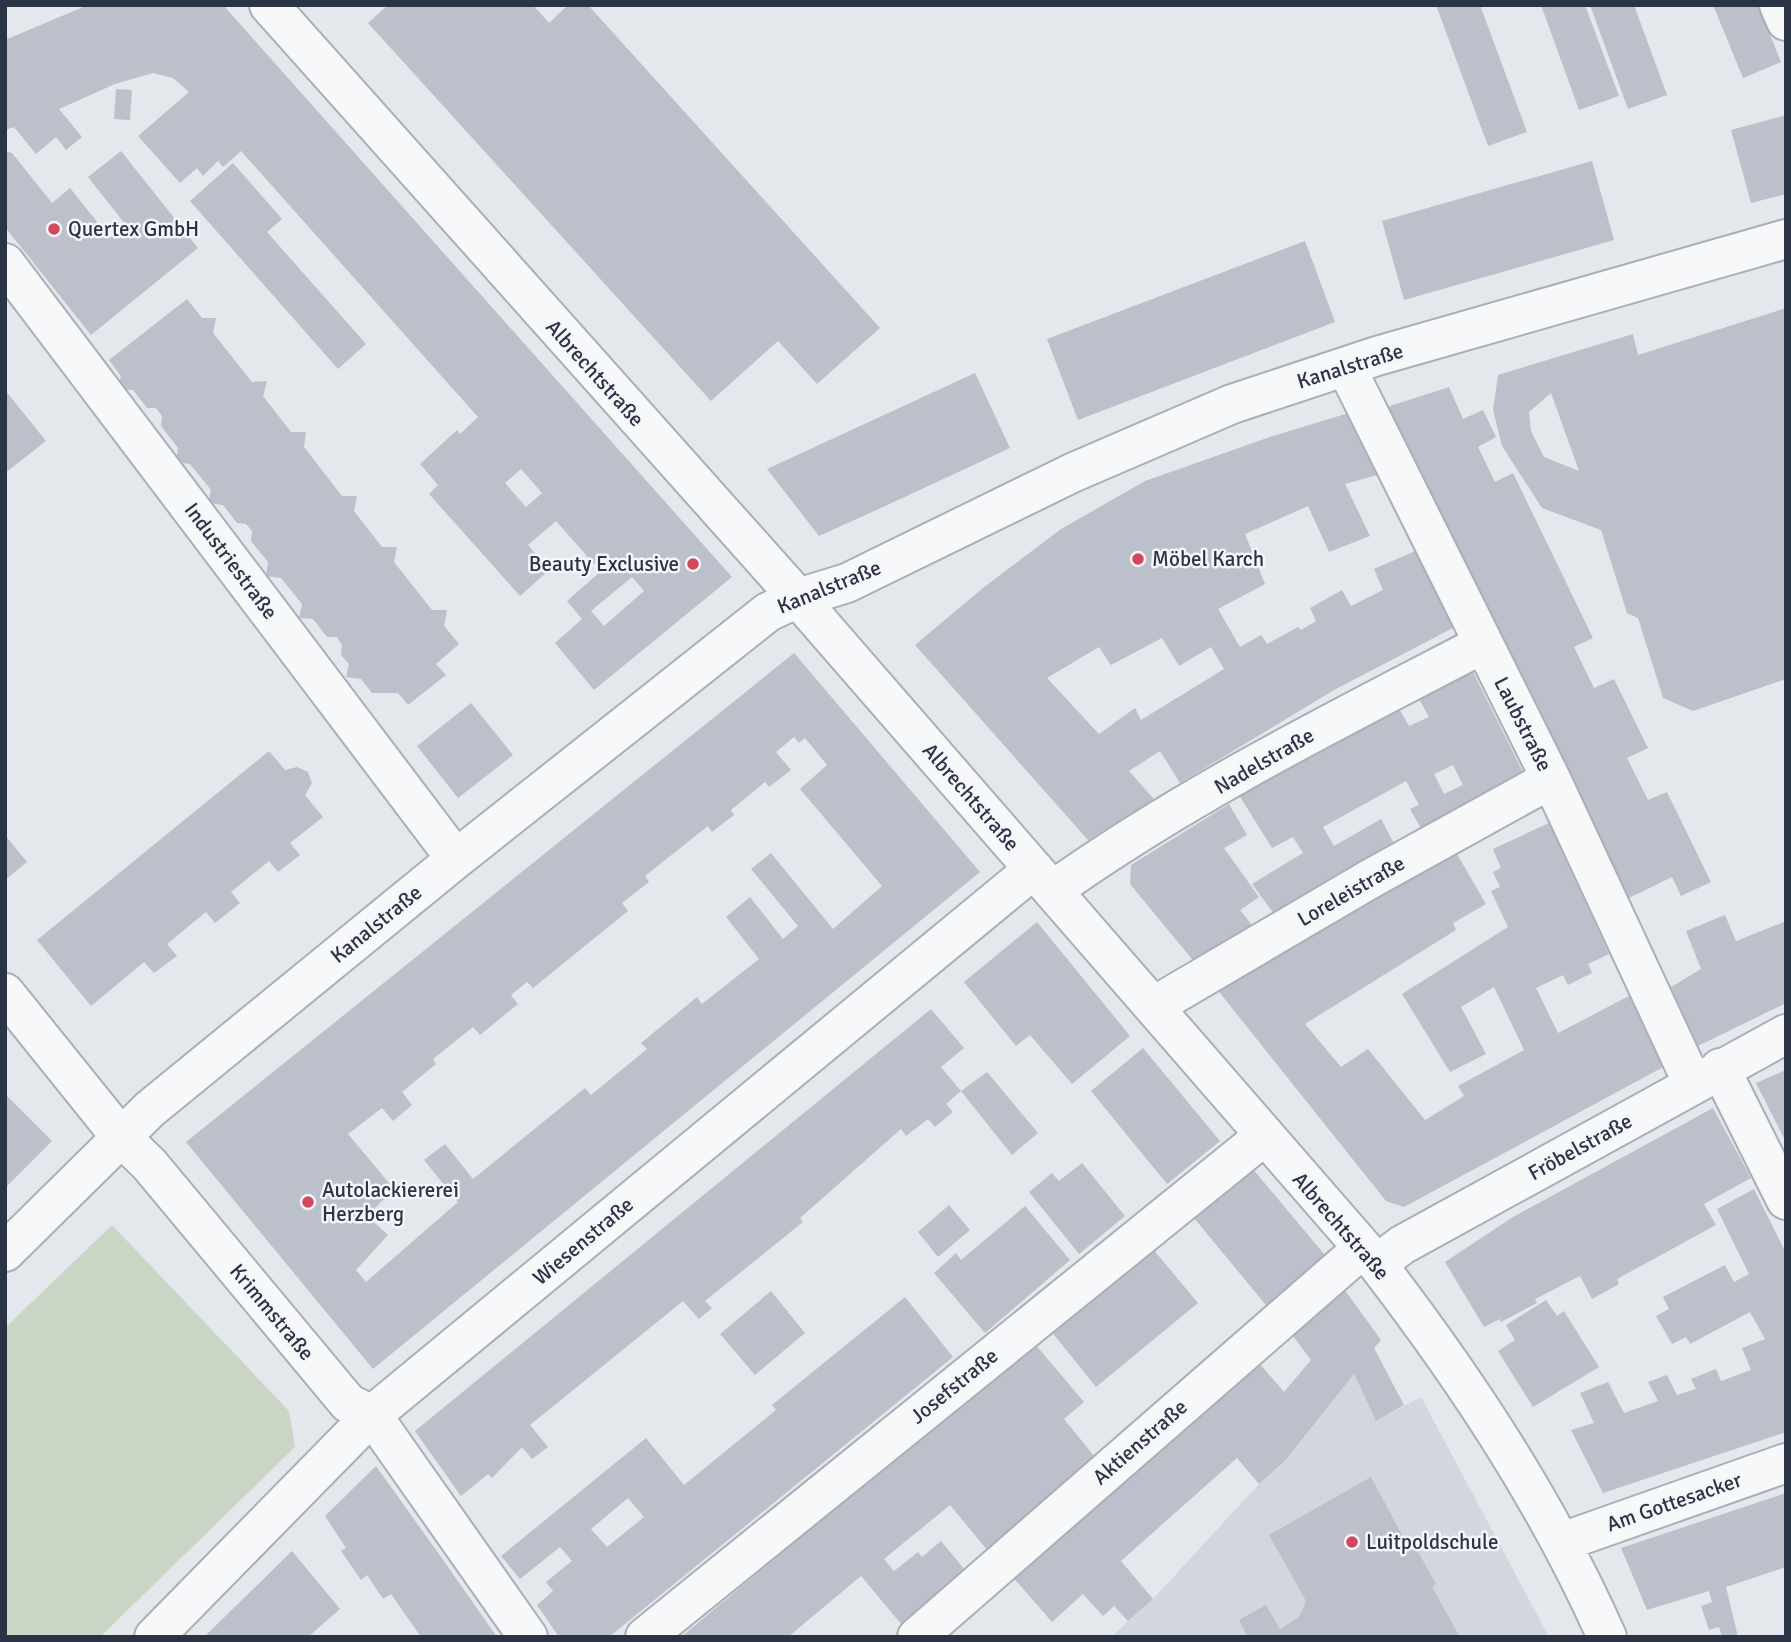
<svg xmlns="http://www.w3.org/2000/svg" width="1791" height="1642" viewBox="0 0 1791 1642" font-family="Signika,sans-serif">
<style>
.built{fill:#d2d6de}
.green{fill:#c9d6c5}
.building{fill:#bbc0ca;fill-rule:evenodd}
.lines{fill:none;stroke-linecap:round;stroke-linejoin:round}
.street-casing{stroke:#a9aeb7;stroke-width:42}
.street{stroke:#f7f8fa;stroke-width:38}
.poi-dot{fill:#d1495b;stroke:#f4f6f9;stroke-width:2.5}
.labels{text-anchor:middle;stroke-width:5;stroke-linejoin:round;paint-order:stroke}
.poi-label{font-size:21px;fill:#2b3445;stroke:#f4f6f9;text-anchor:start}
.street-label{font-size:21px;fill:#2b3445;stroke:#f4f6f9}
</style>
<rect width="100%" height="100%" fill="#e4e7ec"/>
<path class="built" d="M 1354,1374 L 1376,1421 L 1421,1397 L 1549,1637 L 1111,1637 L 1153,1599 L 1259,1484 L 1287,1460 Z"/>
<path class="green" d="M 112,1225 L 289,1411 L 295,1447 L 100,1637 L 5,1637 L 5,1328 Z"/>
<path class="building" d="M 88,5 L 223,5 L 732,577 L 594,690 L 555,643 L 582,619 L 567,601 L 609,564 L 603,557 L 594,564 L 556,521 L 528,545 L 549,570 L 520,596 L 429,494 L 438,485 L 420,464 L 457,430 L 460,434 L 478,417 L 241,151 L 223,167 L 218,161 L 203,176 L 197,168 L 180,183 L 138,136 L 189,92 L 173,78 L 153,73 L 115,84 L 59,109 L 82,137 L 66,150 L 56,137 L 36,154 L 14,127 L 5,130 L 5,40 ZM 521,469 L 542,493 L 526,507 L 505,483 ZM 632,577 L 644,591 L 604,626 L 591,611 Z
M 388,5 L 533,5 L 549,23 L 568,5 L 588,5 L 880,328 L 817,384 L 778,341 L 711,401 L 368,23 Z
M 1436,5 L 1480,5 L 1527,132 L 1488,146 Z
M 1541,5 L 1585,5 L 1619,96 L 1579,110 Z
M 1590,5 L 1634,5 L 1667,95 L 1628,109 Z
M 1713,5 L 1758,5 L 1781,62 L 1743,78 Z
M 116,89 L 132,90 L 130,120 L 114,119 Z
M 1786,115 L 1786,194 L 1751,203 L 1731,130 Z
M 5,151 L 12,153 L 52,203 L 70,188 L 110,238 L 126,225 L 88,177 L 121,151 L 198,248 L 91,335 L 5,227 Z
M 1592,161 L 1614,240 L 1404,300 L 1382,221 Z
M 233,163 L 282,219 L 267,232 L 366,344 L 338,369 L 190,201 Z
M 1305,241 L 1335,322 L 1078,420 L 1047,339 Z
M 187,299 L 202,318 L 216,318 L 213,333 L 252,382 L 267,381 L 263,396 L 291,432 L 306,432 L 304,447 L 342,496 L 357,496 L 354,511 L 382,547 L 397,547 L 394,562 L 432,610 L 447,610 L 444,626 L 459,644 L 436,664 L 446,675 L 408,705 L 398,693 L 372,693 L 361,679 L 346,677 L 349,664 L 341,655 L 342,645 L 337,637 L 327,637 L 313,619 L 299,618 L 302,604 L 281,578 L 266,576 L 268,562 L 251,541 L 252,531 L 246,524 L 237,523 L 223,505 L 208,503 L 211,490 L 190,464 L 176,462 L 178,448 L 161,426 L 162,416 L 156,408 L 147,408 L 133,390 L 118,389 L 121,376 L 109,360 Z
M 1786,308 L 1786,679 L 1693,711 L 1663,698 L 1638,618 L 1627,613 L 1601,530 L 1542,508 L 1502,446 L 1493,410 L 1498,375 L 1633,334 L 1638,355 ZM 1551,393 L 1579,471 L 1544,457 L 1531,431 L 1529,412 Z
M 975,373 L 1010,448 L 883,507 L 819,536 L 767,469 Z
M 1449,387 L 1463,419 L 1483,410 L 1496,437 L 1478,447 L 1495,482 L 1513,473 L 1593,638 L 1574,647 L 1594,688 L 1614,679 L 1648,748 L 1627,758 L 1648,800 L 1667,792 L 1711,882 L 1681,896 L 1672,877 L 1625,900 L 1384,408 Z
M 5,390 L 46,441 L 5,473 Z
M 1352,412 L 1381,474 L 1345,484 L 1370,536 L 1329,552 L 1308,506 L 1245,534 L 1265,584 L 1218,609 L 1240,647 L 1261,635 L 1267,644 L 1298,627 L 1301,630 L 1316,621 L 1310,608 L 1342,590 L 1351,606 L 1383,590 L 1374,569 L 1415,551 L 1453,628 L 1334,690 L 1180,783 L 1160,751 L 1129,771 L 1154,799 L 1088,840 L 915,645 L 983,588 L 1061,529 L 1145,481 L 1273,436 ZM 1162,638 L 1179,666 L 1211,647 L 1224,669 L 1141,720 L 1135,708 L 1099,734 L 1047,678 L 1099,647 L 1111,665 Z
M 794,653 L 980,872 L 373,1369 L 186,1142 ZM 794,737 L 799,743 L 805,738 L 827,765 L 800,789 L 882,886 L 833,929 L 771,853 L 751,869 L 798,926 L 783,939 L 750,897 L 726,917 L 759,959 L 702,1004 L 697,997 L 641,1043 L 647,1049 L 591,1095 L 585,1088 L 473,1179 L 445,1144 L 424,1160 L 458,1202 L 366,1282 L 356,1270 L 388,1235 L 367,1216 L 394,1189 L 348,1134 L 382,1108 L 393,1121 L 412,1105 L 402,1092 L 436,1064 L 433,1059 L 473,1027 L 480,1035 L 518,1004 L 511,995 L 527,982 L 533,988 L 628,911 L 622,903 L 649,882 L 645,876 L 708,826 L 712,832 L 734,815 L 731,810 L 765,782 L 769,787 L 791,770 L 776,752 Z
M 1472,670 L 1525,776 L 1424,834 L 1410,809 L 1419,805 L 1406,781 L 1323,827 L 1334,846 L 1381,819 L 1397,849 L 1277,918 L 1252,884 L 1303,853 L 1293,837 L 1272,848 L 1239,795 L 1398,707 L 1409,726 L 1429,717 L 1418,697 ZM 1453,765 L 1463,785 L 1444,794 L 1434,774 Z
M 471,703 L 513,755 L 458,798 L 417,746 Z
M 269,751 L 285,770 L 297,767 L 308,772 L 312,783 L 305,795 L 323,817 L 290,843 L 300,855 L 278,872 L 269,861 L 231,892 L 240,903 L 215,923 L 206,912 L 167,944 L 177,956 L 154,973 L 144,962 L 91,1006 L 37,940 Z
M 1229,804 L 1247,835 L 1224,848 L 1259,897 L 1240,910 L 1256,930 L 1196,964 L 1130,884 L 1131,865 Z
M 1549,823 L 1609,954 L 1588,964 L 1592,973 L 1568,985 L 1563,975 L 1536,988 L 1558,1033 L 1631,995 L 1667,1065 L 1404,1207 L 1386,1201 L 1212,983 L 1454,849 L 1486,904 L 1453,923 L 1456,930 L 1305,1024 L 1341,1067 L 1368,1049 L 1425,1120 L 1464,1096 L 1458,1086 L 1524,1050 L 1494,987 L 1461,1007 L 1486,1054 L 1450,1072 L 1402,994 L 1508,927 L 1491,891 L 1500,887 L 1493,872 L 1501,868 L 1493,849 Z
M 5,835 L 27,862 L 5,880 Z
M 1725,915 L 1736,941 L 1786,921 L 1786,1003 L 1698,1046 L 1671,987 L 1701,969 L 1686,931 Z
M 1037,922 L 1130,1036 L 1072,1084 L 1030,1035 L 1016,1046 L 964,982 Z
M 931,1009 L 964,1048 L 941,1067 L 961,1091 L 946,1104 L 953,1112 L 935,1127 L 928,1119 L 906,1136 L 901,1129 L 800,1218 L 803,1222 L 705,1301 L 712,1308 L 699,1319 L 683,1301 L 530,1425 L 548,1447 L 532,1459 L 522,1447 L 492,1478 L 488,1474 L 461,1496 L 415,1431 Z
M 1143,1048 L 1220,1141 L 1167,1184 L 1091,1091 Z
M 1786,1070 L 1786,1142 L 1756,1083 Z
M 987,1072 L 1038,1133 L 1012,1155 L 961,1091 Z
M 5,1094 L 52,1141 L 5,1188 Z
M 1713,1108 L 1751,1178 L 1704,1204 L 1716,1225 L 1617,1279 L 1619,1284 L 1592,1299 L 1580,1276 L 1535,1299 L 1537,1303 L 1501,1322 L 1500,1319 L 1484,1327 L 1445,1262 L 1513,1217 Z
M 1082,1163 L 1125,1216 L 1079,1254 L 1029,1192 L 1052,1173 L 1059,1181 Z
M 1252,1168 L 1329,1260 L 1270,1310 L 1194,1218 Z
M 1754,1189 L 1786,1253 L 1786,1432 L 1603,1493 L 1571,1430 L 1594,1423 L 1580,1393 L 1608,1382 L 1624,1413 L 1658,1401 L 1648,1382 L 1667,1375 L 1677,1395 L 1696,1389 L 1691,1379 L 1716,1369 L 1721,1381 L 1751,1370 L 1742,1348 L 1765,1339 L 1750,1312 L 1690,1344 L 1686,1337 L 1672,1344 L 1656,1316 L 1669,1309 L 1663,1297 L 1725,1265 L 1734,1282 L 1749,1274 L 1717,1209 Z
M 949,1205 L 970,1230 L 938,1257 L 918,1232 Z
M 1025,1206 L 1070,1260 L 985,1333 L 934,1273 L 956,1253 L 961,1260 Z
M 1152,1248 L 1198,1303 L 1096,1387 L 1051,1331 Z
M 1339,1282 L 1381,1340 L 1374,1348 L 1404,1405 L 1376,1421 L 1354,1374 L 1286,1460 L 1259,1484 L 1237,1458 L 1121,1561 L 1153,1599 L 1128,1621 L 1114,1606 L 1103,1616 L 1083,1594 L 1052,1622 L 1010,1574 L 1255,1358 L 1284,1392 L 1311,1360 L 1287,1328 Z
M 771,1291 L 805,1333 L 755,1375 L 720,1334 Z
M 905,1297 L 953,1357 L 609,1637 L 559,1637 L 537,1605 L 553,1591 L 546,1582 L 572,1561 L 560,1547 L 520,1579 L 501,1556 L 646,1438 L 684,1485 L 776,1410 L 772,1405 ZM 628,1498 L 644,1517 L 607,1547 L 591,1529 Z
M 1546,1300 L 1557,1316 L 1564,1311 L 1599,1367 L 1533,1407 L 1498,1351 L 1515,1340 L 1506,1325 Z
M 1034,1343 L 1084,1402 L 1064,1419 L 1095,1457 L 988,1551 L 950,1505 L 884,1559 L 894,1571 L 918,1552 L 922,1557 L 941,1541 L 965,1570 L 902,1625 L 861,1576 L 788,1637 L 681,1637 Z
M 376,1466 L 441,1557 L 497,1637 L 421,1637 L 391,1594 L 383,1599 L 367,1575 L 361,1580 L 341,1551 L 346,1548 L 325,1516 Z
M 1371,1477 L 1407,1544 L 1412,1541 L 1436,1584 L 1432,1587 L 1460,1637 L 1248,1637 L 1239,1620 L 1266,1605 L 1280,1629 L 1299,1617 L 1306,1601 L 1269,1535 Z
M 1786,1493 L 1786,1567 L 1726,1587 L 1738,1637 L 1722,1637 L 1719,1627 L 1709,1630 L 1701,1606 L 1712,1602 L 1709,1591 L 1647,1610 L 1621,1548 Z
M 292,1551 L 340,1609 L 308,1637 L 204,1637 Z"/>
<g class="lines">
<g class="street-casing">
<path id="street" d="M 269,5 L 798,598 L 1377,1264 C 1466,1380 1547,1502 1607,1637
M 1779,5 L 1786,21
M 5,263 L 456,859
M 1346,367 L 1551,779 L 1693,1084
M 1053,890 C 1188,794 1337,720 1483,644
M 5,993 L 120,1136 L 149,1164 L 348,1403 L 372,1415 L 528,1637
M 1154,1006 L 1370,879 L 1551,779
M 1720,1068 L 1786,1200
M 5,1252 L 150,1109 L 456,859 L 768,612 L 798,598 L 847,583 L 1072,473 L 1232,404 L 1377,356 L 1786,239
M 1377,1264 L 1402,1245 L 1786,1034
M 1562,1542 L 1786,1463
M 154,1637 L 372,1415 L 1034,869
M 645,1637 L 1263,1137
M 917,1637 L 1362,1249"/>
</g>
<use href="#street" class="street"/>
</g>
<g class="poi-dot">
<circle cx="54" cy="229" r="7"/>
<circle cx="1138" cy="559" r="7"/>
<circle cx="693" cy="564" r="7"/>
<circle cx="308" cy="1202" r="7"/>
<circle cx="1352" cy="1542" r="7"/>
</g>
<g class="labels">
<g class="poi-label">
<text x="68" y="236">Quertex GmbH</text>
<text x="1152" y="566">Möbel Karch</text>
<text x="679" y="571" text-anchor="end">Beauty Exclusive</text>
<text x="322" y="1197">Autolackiererei<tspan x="322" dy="24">Herzberg</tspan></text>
<text x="1366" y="1549">Luitpoldschule</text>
</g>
<g class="street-label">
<text transform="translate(1350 366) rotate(-17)" y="7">Kanalstraße</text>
<text transform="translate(595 373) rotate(48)" y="7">Albrechtstraße</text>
<text transform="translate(231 561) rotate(53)" y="7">Industriestraße</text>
<text transform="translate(829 587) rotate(-22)" y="7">Kanalstraße</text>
<text transform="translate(1523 724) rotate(63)" y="7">Laubstraße</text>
<text transform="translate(1264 761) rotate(-30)" y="7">Nadelstraße</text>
<text transform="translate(971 797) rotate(49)" y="7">Albrechtstraße</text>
<text transform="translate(1351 891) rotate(-30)" y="7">Loreleistraße</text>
<text transform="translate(376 924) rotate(-39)" y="7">Kanalstraße</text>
<text transform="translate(1580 1147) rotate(-29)" y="7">Fröbelstraße</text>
<text transform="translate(1341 1226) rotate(49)" y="7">Albrechtstraße</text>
<text transform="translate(583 1241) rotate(-40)" y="7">Wiesenstraße</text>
<text transform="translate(272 1312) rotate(50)" y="7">Krimmstraße</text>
<text transform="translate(954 1386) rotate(-39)" y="7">Josefstraße</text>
<text transform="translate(1140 1442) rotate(-41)" y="7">Aktienstraße</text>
<text transform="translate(1674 1502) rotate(-19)" y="7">Am Gottesacker</text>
</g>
</g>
<rect width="1791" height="1642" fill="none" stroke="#2b3445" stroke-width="14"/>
</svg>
